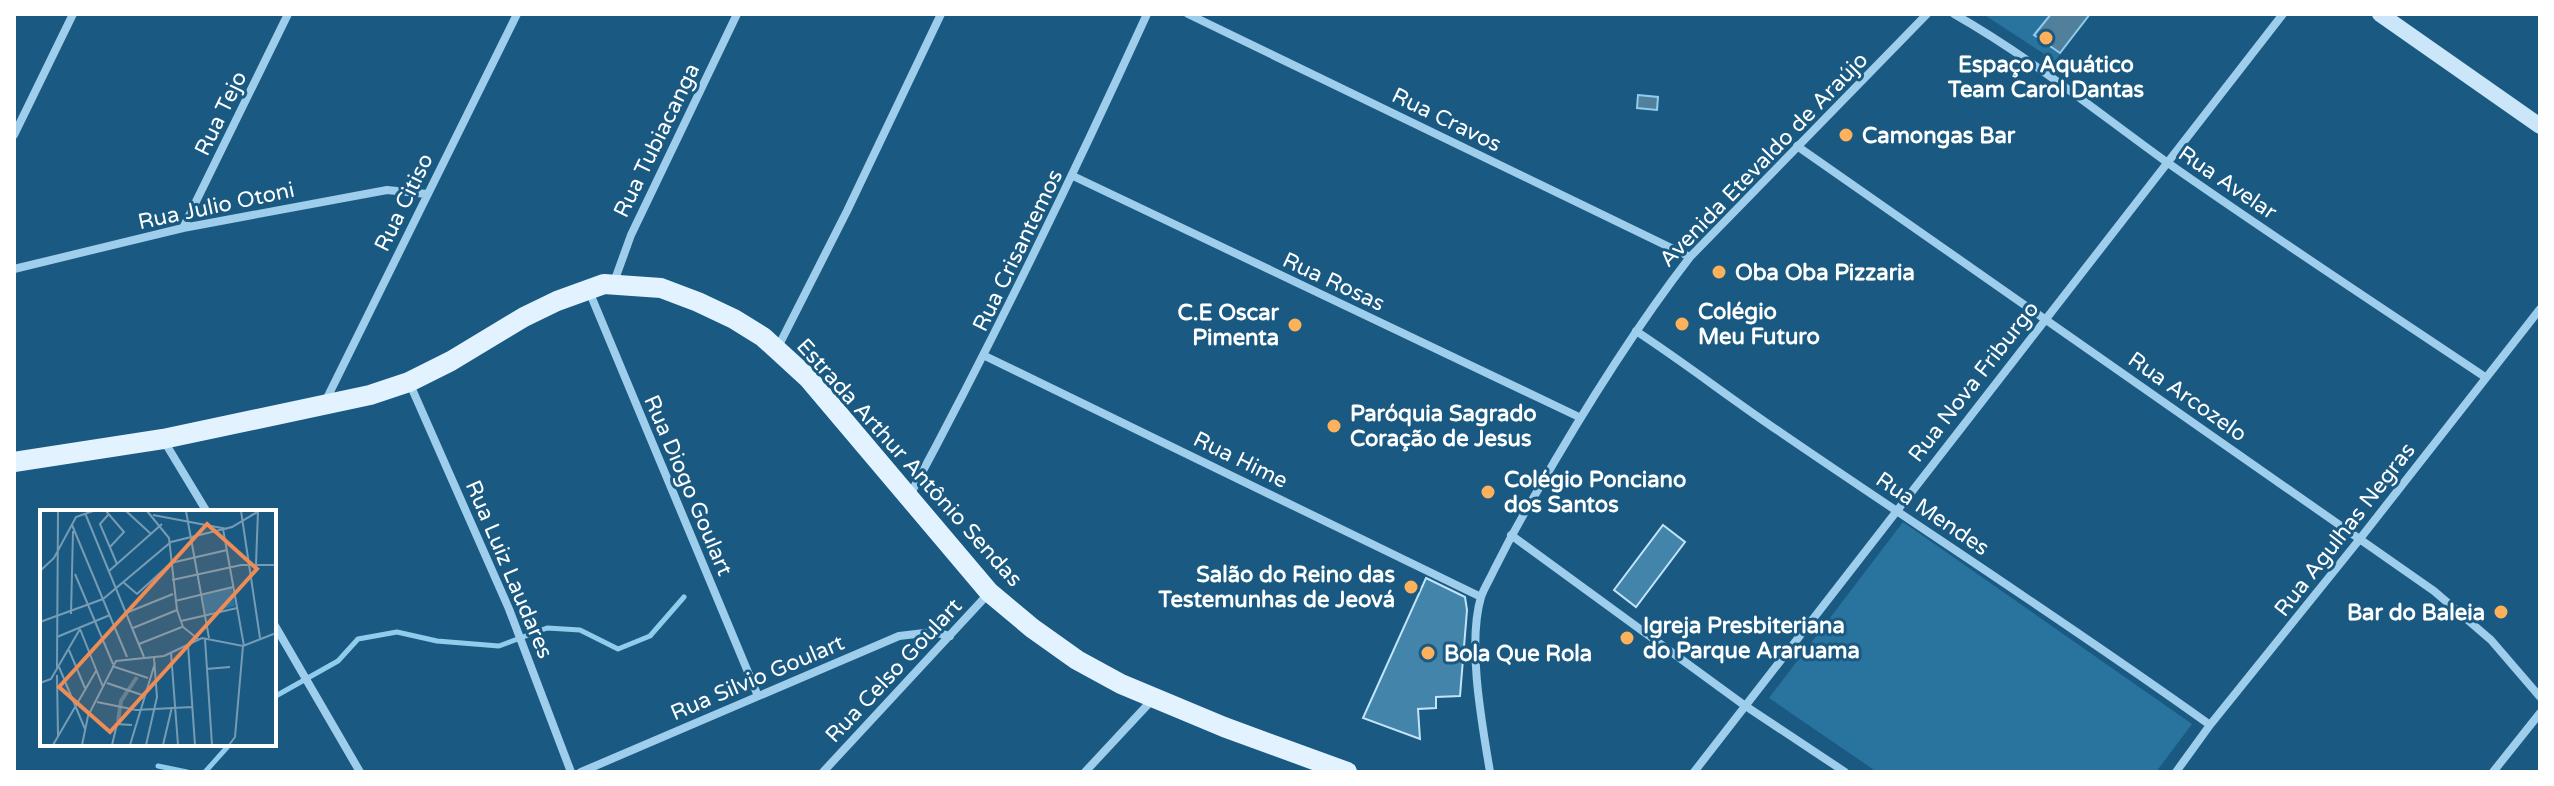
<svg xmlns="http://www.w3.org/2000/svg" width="2554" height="786" viewBox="0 0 2554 786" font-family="'Varela Round',sans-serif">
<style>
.green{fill:#29739f}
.water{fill:#51809c;stroke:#91cced;stroke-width:2}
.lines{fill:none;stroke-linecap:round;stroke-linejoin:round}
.stream{stroke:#91cced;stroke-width:5}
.building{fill:#4384ab;stroke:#c3e4f8;stroke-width:2}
.street{stroke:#9eceeb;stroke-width:8}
.secondary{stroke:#cae6f8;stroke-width:16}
.primary{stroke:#e2f2ff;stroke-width:20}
.poi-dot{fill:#fdb15a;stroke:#1a5a82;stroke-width:3}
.labels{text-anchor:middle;stroke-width:6;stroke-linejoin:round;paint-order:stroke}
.poi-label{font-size:22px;font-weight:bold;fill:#fff;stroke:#1a5a82;text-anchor:start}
.street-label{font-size:22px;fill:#fff;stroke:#1a5a82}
.inset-river{fill:none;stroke:#51809c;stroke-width:4}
.inset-road{fill:none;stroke:#769cb4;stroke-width:2}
.view{fill:#ef8b55;fill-opacity:0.15;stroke:#ef8b55;stroke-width:4}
.inset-edge{fill:none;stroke:#fff;stroke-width:4}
</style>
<rect width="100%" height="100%" fill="#1a5a82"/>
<path class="green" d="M 1983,14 L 2091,14 L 2055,61 Z
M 1903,522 L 2192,724 L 2156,772 L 1877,772 L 1769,698 Z"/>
<path class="water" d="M 2051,14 L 2090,14 L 2060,53 L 2034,35 Z
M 1638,95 L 1658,97 L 1657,110 L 1637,108 Z"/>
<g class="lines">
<path class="stream" d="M 274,697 L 338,661 L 358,639 L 397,632 L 437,641 L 499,646 L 547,628 L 580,630 L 618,649 L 650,636 L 684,597
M 158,766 L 187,772
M 205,772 L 230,744"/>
</g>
<path class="building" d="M 1663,525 L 1685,542 L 1636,607 L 1614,590 Z
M 1426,578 L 1465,597 L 1467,610 L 1460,696 L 1436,697 L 1436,708 L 1418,709 L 1420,739 L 1363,718 Z"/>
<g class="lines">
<path class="street" d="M 1188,14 L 1690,257
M 1954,14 C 2030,57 2097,112 2168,163 C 2272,236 2379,306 2485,377
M 14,135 L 73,14
M 1797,146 L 2434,591 L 2491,640 L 2540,697
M 1073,176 L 1579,417
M 183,228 L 288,14
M 14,269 L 183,228 L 387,190 L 427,194
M 614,282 L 631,235 L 737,14
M 589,291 L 758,696
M 1636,331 C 1685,363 1731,399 1780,432 C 1923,530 2069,624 2210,725
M 777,349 L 847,211 L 941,14
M 985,356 L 1481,597
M 409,382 L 509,609 L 571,772
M 326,400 L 517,14
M 164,441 L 207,512
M 910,495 C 995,337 1072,178 1147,14
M 1511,535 L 1744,705 L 1845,772
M 274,624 L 360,772
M 581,772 L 899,636 L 933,632 L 950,636
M 823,772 L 989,593
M 1085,772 L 1153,699
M 1490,772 C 1482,724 1467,644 1481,597 C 1484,588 1490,579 1494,570 C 1507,544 1520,520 1535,495 C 1582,413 1632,332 1690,257 L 1927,14
M 1694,772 L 2283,14
M 2176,772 L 2210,725 L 2359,540 L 2540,309
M 2493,772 L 2540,713"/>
<path class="secondary" d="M 2380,14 L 2540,126"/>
<path class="primary" d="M 14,462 L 163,439 L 370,395 L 409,382 L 451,361 L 524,317 L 557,301 L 604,284 L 661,288 L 698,302 L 734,319 L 763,337 L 808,378 L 989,592 L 1032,628 L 1077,660 L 1121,684 L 1224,727 L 1347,772"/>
</g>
<g class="poi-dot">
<circle cx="2046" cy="38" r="8"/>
<circle cx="1846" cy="135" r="8"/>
<circle cx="1719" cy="272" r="8"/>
<circle cx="1682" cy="324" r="8"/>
<circle cx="1295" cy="325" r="8"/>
<circle cx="1334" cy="426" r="8"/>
<circle cx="1488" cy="492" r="8"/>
<circle cx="1411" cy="587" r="8"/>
<circle cx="2501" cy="612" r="8"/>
<circle cx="1627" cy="638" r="8"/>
<circle cx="1428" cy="653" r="8"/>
</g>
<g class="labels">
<g class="poi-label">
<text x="2046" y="72" text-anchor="middle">Espaço Aquático<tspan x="2046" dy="25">Team Carol Dantas</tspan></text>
<text x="1862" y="143">Camongas Bar</text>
<text x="1735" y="280">Oba Oba Pizzaria</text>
<text x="1698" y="319">Colégio<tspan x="1698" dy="25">Meu Futuro</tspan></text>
<text x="1279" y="320" text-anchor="end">C.E Oscar<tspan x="1279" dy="25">Pimenta</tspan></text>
<text x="1350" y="421">Paróquia Sagrado<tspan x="1350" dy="25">Coração de Jesus</tspan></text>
<text x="1504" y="487">Colégio Ponciano<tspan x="1504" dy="25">dos Santos</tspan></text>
<text x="1395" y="582" text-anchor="end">Salão do Reino das<tspan x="1395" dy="25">Testemunhas de Jeová</tspan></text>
<text x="2485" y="620" text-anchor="end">Bar do Baleia</text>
<text x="1643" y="633">Igreja Presbiteriana<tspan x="1643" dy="25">do Parque Araruama</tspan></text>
<text x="1444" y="661">Bola Que Rola</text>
</g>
<g class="street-label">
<text transform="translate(220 113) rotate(-64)" y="8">Rua Tejo</text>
<text transform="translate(1447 119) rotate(26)" y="8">Rua Cravos</text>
<text transform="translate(656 140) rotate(-64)" y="8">Rua Tubiacanga</text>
<text transform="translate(1763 159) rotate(-46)" y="8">Avenida Etevaldo de Araújo</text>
<text transform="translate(2228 182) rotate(34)" y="8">Rua Avelar</text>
<text transform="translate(403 202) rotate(-64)" y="8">Rua Citiso</text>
<text transform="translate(216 205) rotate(-12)" y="8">Rua Julio Otoni</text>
<text transform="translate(1017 250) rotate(-64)" y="8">Rua Crisantemos</text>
<text transform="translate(1334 281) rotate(25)" y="8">Rua Rosas</text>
<text transform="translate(1973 381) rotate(-52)" y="8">Rua Nova Friburgo</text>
<text transform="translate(2188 396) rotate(35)" y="8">Rua Arcozelo</text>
<text transform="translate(1241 459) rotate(26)" y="8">Rua Hime</text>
<text transform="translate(910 462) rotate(48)" y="8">Estrada Arthur Antônio Sendas</text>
<text transform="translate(689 485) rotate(67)" y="8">Rua Diogo Goulart</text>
<text transform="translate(1933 513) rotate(34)" y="8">Rua Mendes</text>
<text transform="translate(2344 529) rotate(-52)" y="8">Rua Agulhas Negras</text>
<text transform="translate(510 569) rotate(67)" y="8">Rua Luiz Laudares</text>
<text transform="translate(893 670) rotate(-47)" y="8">Rua Celso Goulart</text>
<text transform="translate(757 677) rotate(-23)" y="8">Rua Silvio Goulart</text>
</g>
</g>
<g transform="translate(40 510)">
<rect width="236" height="236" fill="#1a5a82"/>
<path d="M 192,78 L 195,96 L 166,104 L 162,85 Z" fill="#29739f"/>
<path class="inset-river" d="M 78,211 L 81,191 L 97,167"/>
<path class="inset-road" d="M 66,1 L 84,22 L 70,37M 86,1 L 111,24M 107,1 L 129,28 L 137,100 L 143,117 L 158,129M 146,1 L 169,128M 201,1 L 220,128M 45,3 L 104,147M 68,5 L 60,14 L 77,54M 113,5 L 187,19M 32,15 L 87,147M 183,19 L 204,136M 0,26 L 1,78M 216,54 L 218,1M 0,61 L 14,48 L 36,7 L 53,1M 69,61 L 122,14M 35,64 L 73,154M 132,70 L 201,55 L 236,55M 83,72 L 97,84 L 131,53 L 187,40M 135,91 L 193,77M 86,103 L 133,84M 31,104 L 33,21M 141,111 L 197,98M 0,112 L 63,89 L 131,32 L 192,17 L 219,1M 93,118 L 137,100M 40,119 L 63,177M 17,127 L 70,105M 165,129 L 172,235M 99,134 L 142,117M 148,135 L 155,235M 29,140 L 45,178M 131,143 L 138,235M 72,156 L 108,168M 19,157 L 45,219M 17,158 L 18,1M 166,159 L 190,157M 17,165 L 18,226M 0,173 L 11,169 L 40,119M 67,173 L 102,185M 57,192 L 96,200 L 152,197M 13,235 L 56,161M 42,235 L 48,206 L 76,151 L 124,146 L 162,128 L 203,136 L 236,123M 72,235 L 77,214 L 92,215M 90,235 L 115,153M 106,235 L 117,187 L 114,148M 123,235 L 132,197M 189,235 L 195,227 L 203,136"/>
<path class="view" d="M 167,14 L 217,59 L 70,222 L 19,177 Z"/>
<rect width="236" height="236" class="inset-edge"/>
</g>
<rect width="2554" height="786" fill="none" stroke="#ffffff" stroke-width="32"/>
</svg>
